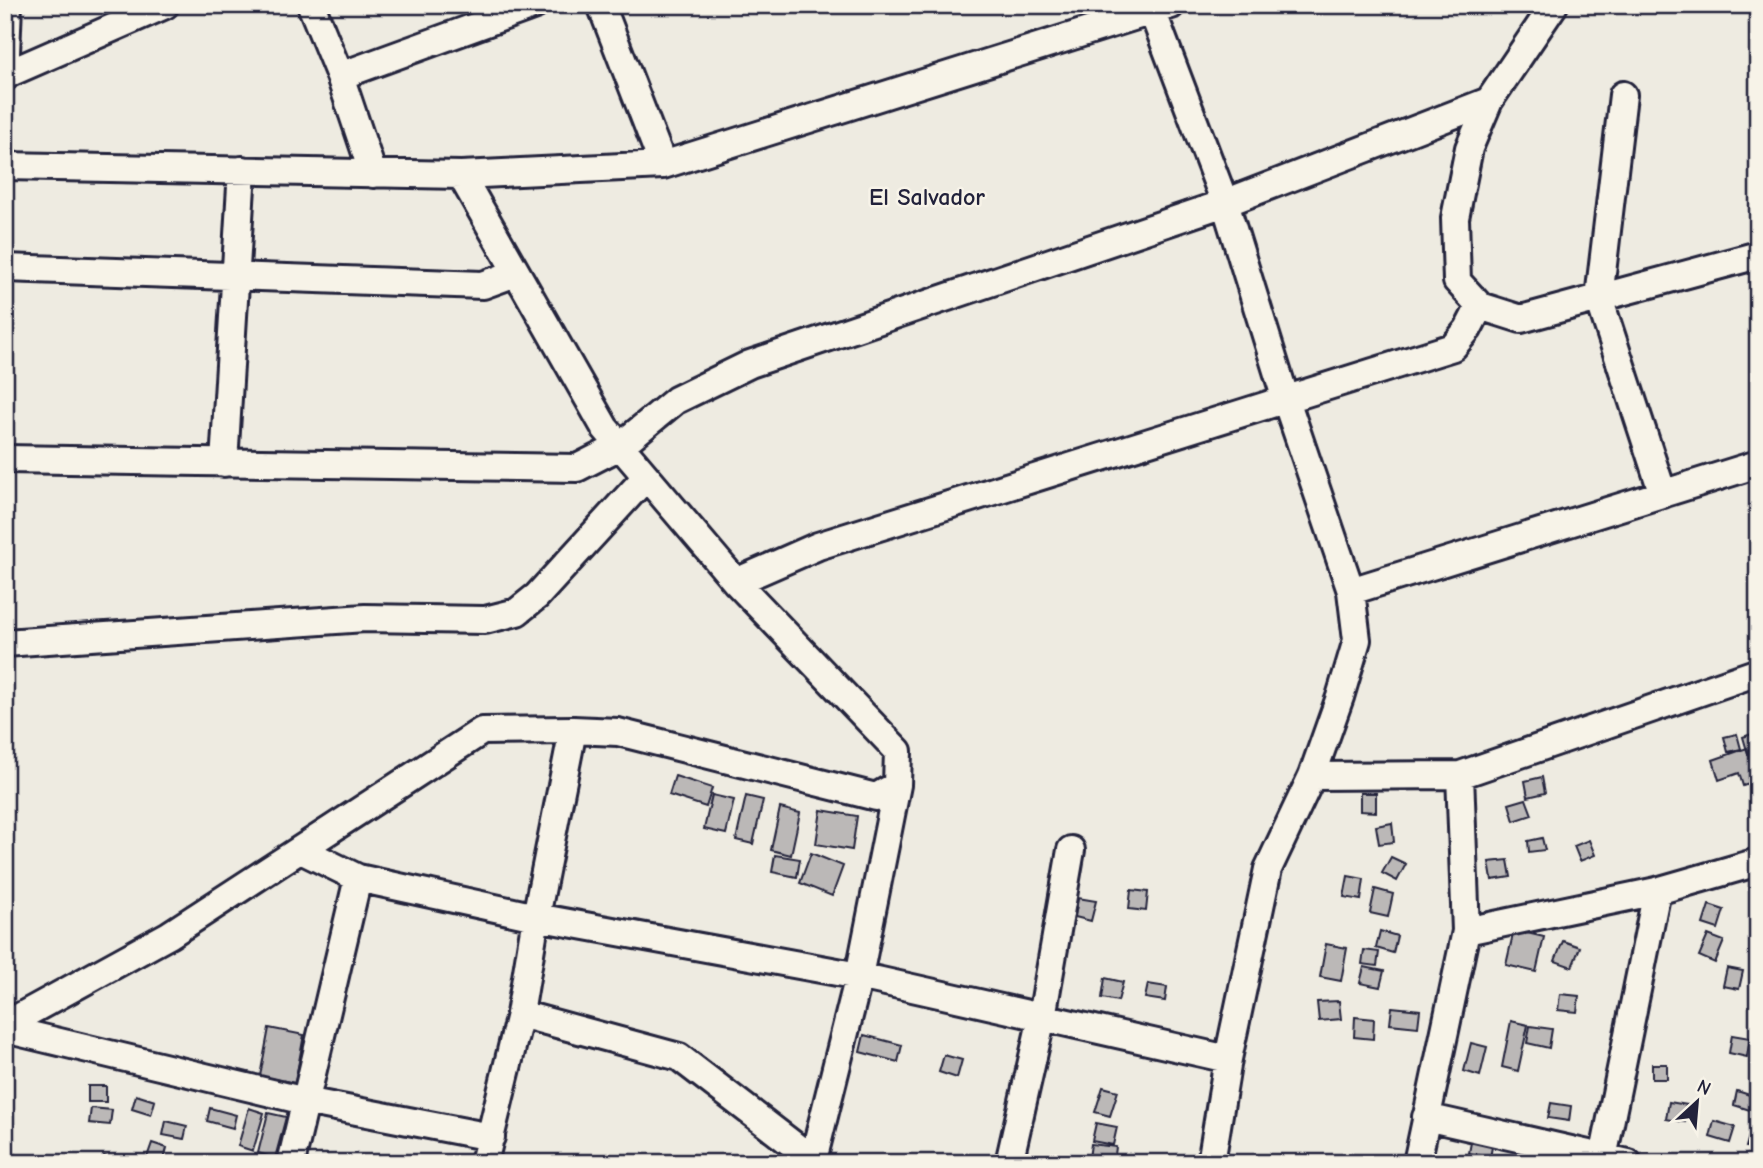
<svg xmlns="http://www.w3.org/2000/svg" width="1763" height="1168" viewBox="0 0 1763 1168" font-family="'Comic Neue',sans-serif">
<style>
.building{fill:#bbb8b7;stroke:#22223b;stroke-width:2}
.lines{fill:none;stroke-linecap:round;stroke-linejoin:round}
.minor-casing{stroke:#22223b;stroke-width:32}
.minor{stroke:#f7f3e8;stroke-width:26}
.labels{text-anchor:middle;stroke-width:5;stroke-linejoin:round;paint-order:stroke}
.neighbourhood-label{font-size:24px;font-weight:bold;fill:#22223b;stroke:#f7f3e8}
</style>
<rect width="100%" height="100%" fill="#eeebe1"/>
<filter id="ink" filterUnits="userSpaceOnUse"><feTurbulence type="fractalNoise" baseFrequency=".0143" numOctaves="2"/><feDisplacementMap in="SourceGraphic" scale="14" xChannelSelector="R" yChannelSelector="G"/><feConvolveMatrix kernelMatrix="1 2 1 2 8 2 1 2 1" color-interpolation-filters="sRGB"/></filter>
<g filter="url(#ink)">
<path class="building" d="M 1758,732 L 1758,751 L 1748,754 L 1743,737 Z
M 1737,734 L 1741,749 L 1728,752 L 1724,737 Z
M 1747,748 L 1758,781 L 1743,786 L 1739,773 L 1719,780 L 1713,760 Z
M 675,776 L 712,788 L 706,807 L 669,795 Z
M 1542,777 L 1545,793 L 1528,797 L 1525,781 Z
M 1360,793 L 1376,793 L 1376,812 L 1360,811 Z
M 712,795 L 734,800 L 726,834 L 704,829 Z
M 746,796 L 763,800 L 753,844 L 736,840 Z
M 1526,799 L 1532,815 L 1514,821 L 1509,804 Z
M 780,808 L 800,813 L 791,855 L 771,850 Z
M 821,810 L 857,816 L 852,850 L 816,844 Z
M 1392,823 L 1394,842 L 1379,844 L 1376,826 Z
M 1542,838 L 1545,850 L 1529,852 L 1528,841 Z
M 1589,840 L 1595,855 L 1580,861 L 1574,846 Z
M 811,853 L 843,866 L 832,896 L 800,883 Z
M 775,855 L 800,859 L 797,877 L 772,872 Z
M 1391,857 L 1406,864 L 1397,881 L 1382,873 Z
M 1508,860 L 1511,877 L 1492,880 L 1489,862 Z
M 1348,876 L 1364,879 L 1361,900 L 1344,897 Z
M 1375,889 L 1393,894 L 1388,917 L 1370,913 Z
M 1131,890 L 1148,892 L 1146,911 L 1129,909 Z
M 1078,898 L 1096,901 L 1091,921 L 1075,917 Z
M 1709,905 L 1724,910 L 1718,929 L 1703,924 Z
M 1514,930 L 1544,937 L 1536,972 L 1506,965 Z
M 1380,931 L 1397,936 L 1393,953 L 1376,948 Z
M 1708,935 L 1724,941 L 1715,963 L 1699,956 Z
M 1563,941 L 1580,947 L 1572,967 L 1555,961 Z
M 1326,944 L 1347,948 L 1341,981 L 1320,977 Z
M 1364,950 L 1379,952 L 1377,966 L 1362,964 Z
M 1364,967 L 1384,971 L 1380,987 L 1360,983 Z
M 1727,968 L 1743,971 L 1739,989 L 1723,986 Z
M 1105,978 L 1123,982 L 1118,1001 L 1102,998 Z
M 1148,984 L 1167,987 L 1165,1001 L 1145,998 Z
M 1560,994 L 1579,996 L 1577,1012 L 1558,1010 Z
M 1339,1001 L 1341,1019 L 1319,1021 L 1317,1002 Z
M 1392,1007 L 1420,1010 L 1418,1027 L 1390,1024 Z
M 1355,1017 L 1374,1019 L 1373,1039 L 1354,1037 Z
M 1511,1021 L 1528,1025 L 1518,1071 L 1502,1067 Z
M 1530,1026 L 1552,1029 L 1549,1048 L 1527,1043 Z
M 269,1028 L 304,1035 L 295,1083 L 260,1076 Z
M 864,1035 L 902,1045 L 898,1062 L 860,1052 Z
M 1732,1035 L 1750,1038 L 1747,1057 L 1729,1053 Z
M 1471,1043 L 1487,1047 L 1480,1076 L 1464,1071 Z
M 944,1055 L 962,1060 L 957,1078 L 939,1072 Z
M 1652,1064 L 1667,1064 L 1667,1079 L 1652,1079 Z
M 88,1086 L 106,1086 L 106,1102 L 88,1102 Z
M 1103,1087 L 1118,1091 L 1110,1116 L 1095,1112 Z
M 1737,1091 L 1756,1097 L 1753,1111 L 1734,1105 Z
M 136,1095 L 155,1101 L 151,1115 L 132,1109 Z
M 1669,1102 L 1688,1105 L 1685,1122 L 1666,1119 Z
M 1551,1103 L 1571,1106 L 1569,1121 L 1548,1118 Z
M 91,1108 L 112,1110 L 110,1125 L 89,1123 Z
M 210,1108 L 236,1115 L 233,1128 L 207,1121 Z
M 249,1108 L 264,1113 L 253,1151 L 238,1146 Z
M 268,1113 L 286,1117 L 275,1158 L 258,1153 Z
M 166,1121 L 187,1126 L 184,1139 L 163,1135 Z
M 1714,1121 L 1735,1127 L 1730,1143 L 1710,1137 Z
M 1096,1123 L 1117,1127 L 1113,1145 L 1092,1141 Z
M 1752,1125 L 1758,1127 L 1758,1150 L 1746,1147 Z
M 1472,1137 L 1493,1141 L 1490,1158 L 1469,1153 Z
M 152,1143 L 167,1148 L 163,1163 L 145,1163 Z
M 1091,1144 L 1116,1147 L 1114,1162 L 1089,1158 Z
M 104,1156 L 130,1163 L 102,1163 Z"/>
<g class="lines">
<g class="minor-casing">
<path id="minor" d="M 311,5 L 340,76 L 373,174
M 601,5 L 663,165
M 1150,5 L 1225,203 L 1286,400 L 1351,591 L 1357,640 L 1340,697 L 1312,776 L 1268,869 L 1228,1059 L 1211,1163
M 1554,5 L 1489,101 L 1469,148 L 1455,218 L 1457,281 L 1480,306 L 1521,319 L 1758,255
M 5,75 L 165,5
M 340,76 L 535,5
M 5,77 L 8,5
M 1623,95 L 1599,298 L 1663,494
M 5,166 L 461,175 L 663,165 L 1171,5
M 461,175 L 605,428 L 736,582 L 898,751 L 897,785 L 859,976 L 813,1160
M 5,268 L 483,285 L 516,273
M 5,459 L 577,468 L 620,446 L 676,400 L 750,364 L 1225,203 L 1489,101
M 224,463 L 242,170
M 736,582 L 818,546 L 1453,347 L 1468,329 L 1480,306
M 1351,591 L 1758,464
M 5,643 L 365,618 L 485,620 L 517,612 L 537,596 L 646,477
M 1312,776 L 1460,775 L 1758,672
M 301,850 L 358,878 L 536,917 L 859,976 L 1228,1059
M 1466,931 L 1657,891 L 1758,862
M 520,1014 L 679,1057 L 817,1163
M 5,1025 L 169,935 L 482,731 L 573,730 L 618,732 L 876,797 L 897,785
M 5,1029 L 305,1101 L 491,1137
M 1426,1117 L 1628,1163
M 291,1163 L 358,878
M 484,1163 L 520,1014 L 536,917 L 573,730
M 1009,1163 L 1042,1017 L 1071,850
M 1417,1163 L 1466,931 L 1460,775
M 1602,1163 L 1657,891"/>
</g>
<use href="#minor" class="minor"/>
</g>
</g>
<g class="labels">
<g class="neighbourhood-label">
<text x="927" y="205">El Salvador</text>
</g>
</g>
<rect width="1763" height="1168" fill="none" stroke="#f7f3e8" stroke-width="28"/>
<rect x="14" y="14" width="1735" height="1140" fill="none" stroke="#22223b" stroke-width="2.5" filter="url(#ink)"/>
<g transform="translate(1697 1102) rotate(26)" stroke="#f7f3e8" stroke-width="5" paint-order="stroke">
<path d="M0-5L12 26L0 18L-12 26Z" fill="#22223b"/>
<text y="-10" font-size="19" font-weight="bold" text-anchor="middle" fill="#22223b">N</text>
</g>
</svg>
